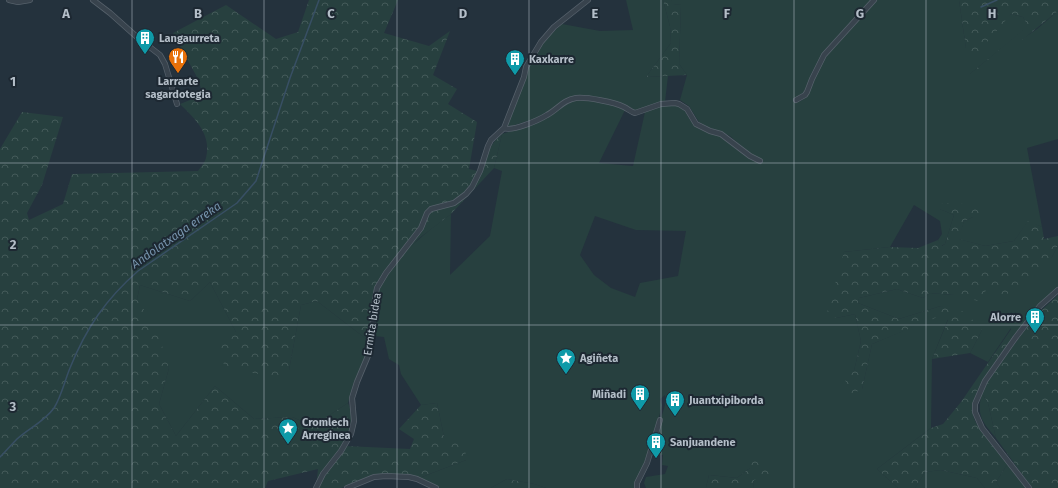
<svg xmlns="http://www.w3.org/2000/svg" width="1058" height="488" viewBox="0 0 1058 488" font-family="'Fira Sans',sans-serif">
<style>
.green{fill:#27403f;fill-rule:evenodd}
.forest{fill:url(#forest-crowns)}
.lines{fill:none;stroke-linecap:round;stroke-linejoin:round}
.stream{stroke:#384f64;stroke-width:1.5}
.street-casing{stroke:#56616b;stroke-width:6}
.street{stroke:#38434d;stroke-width:4.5}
.grid{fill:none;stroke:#b4bec8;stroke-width:1;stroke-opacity:0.55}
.labels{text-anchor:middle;stroke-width:4;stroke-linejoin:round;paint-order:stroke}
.poi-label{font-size:11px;font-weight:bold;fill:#b4bec8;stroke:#1d2832;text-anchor:start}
.street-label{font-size:11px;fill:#b4bec8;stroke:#1d2832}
.water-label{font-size:12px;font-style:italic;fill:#7592ab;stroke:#1d2832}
.grid-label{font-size:13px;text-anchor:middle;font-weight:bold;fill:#b4bec8;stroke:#1d2832;stroke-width:4;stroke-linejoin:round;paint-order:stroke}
</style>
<defs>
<pattern id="forest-crowns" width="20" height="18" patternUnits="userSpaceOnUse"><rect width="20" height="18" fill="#27403f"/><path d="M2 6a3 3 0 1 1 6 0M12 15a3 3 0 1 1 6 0" fill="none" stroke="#445a59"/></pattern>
</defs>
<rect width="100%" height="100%" fill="#24323d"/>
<path class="green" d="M 626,0 L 663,0 L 670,26 L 671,43 L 646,77 L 668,76 L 665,102 L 640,111 L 635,110 L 627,106 L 591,97 L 571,98 L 562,101 L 549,112 L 538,118 L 508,127 L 507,125 L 528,67 L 545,40 L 562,24 L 600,31 L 633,30 Z
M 671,0 L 872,0 L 826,50 L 812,73 L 805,92 L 797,102 L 801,101 L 807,96 L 820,65 L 828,54 L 875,0 L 959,0 L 966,48 L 1011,14 L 1023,17 L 1029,26 L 970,74 L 1037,29 L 1058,11 L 1058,139 L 1027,148 L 1042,227 L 1028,222 L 1014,241 L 985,246 L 958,239 L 964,221 L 973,217 L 940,209 L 954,215 L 945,244 L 941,246 L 938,240 L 942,234 L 940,221 L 914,205 L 890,247 L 844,252 L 836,318 L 855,314 L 861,341 L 854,371 L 862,389 L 872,344 L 940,315 L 948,319 L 932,359 L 931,428 L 877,469 L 898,488 L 753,488 L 754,480 L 750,468 L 737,478 L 709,475 L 706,488 L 646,488 L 644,483 L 646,477 L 665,474 L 668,466 L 662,465 L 663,455 L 651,453 L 665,405 L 665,395 L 660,399 L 662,405 L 660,413 L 645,464 L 636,488 L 546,488 L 534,484 L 507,479 L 491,488 L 440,488 L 419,478 L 466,460 L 444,437 L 437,403 L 421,405 L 401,374 L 399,365 L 389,359 L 384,337 L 374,336 C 375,323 374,309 377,296 C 384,265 426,232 451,214 L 450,275 L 490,236 L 502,171 L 494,168 L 502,134 C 517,129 534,126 548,117 C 554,114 559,107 565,104 C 581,95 609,103 625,110 L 599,163 L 633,166 L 645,112 L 662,105 L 677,105 L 684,109 L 690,120 L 695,125 L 703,130 L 722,136 L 745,155 L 756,162 L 759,159 L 748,152 L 730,136 L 722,132 L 707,127 L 699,122 L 689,106 L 680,100 L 687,75 L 679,64 L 681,5 L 672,4 ZM 595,216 L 636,230 L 686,231 L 678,276 L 640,283 L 635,297 L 611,288 L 594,275 L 580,255 Z
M 1058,245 L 1058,289 L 1038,306 L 1013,338 L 1011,328 L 988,362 L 970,353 L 982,330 L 941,306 L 899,319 L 858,303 L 859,298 L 897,289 L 923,298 L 930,293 L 954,295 L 987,288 L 1052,257 Z
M 210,282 L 236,332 L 289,370 L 301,305 L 317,301 L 369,341 L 363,363 L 354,382 L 348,403 L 313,426 L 292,417 L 254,419 L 215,386 L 176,436 L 159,404 L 169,368 L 137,299 L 140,285 L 190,301 Z
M 982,393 L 988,403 L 996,438 C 982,422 976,415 982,393 Z
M 1008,463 L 1027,488 L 1000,488 L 996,482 Z
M 941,470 L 977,478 L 985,488 L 915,488 L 925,472 Z"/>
<path class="forest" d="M 309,0 L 398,0 L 384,33 L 429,46 L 450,31 L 433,75 L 457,89 L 448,104 L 477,122 L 469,169 L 482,172 C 486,156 488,146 502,134 L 494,168 L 451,214 L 418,239 L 387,274 L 377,295 L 369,341 L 317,301 L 301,305 L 289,370 L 280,377 L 225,369 L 218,341 L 236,332 L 210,282 L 190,301 L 140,285 L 137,299 L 157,330 L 169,368 L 159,404 L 176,436 L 215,386 L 254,419 L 292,417 L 313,426 L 348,403 L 355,420 L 345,446 L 410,449 L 414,439 L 399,429 L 421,405 L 437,403 L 444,437 L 465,444 L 466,460 L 419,478 L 409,475 L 374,474 L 341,488 L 316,488 L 318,469 L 268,481 L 265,488 L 0,488 L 0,149 L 22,112 L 63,117 L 42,185 L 27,213 L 29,220 L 63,204 L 72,174 L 198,171 C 201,167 205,162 206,158 C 212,134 195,119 180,104 L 203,95 L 198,79 L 173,33 L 226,5 L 276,39 L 298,32 Z
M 663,0 L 671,0 L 673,4 L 681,5 L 679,64 L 687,75 L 646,77 L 671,43 L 670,26 Z
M 959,0 L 1058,0 L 1058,11 L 976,77 L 970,74 L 1028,26 L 1023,17 L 1011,14 L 976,55 L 966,48 Z
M 958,203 L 982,208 L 988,218 L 973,217 L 964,221 L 959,239 L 985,246 L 1014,241 L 1028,221 L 1042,227 L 1044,239 L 1058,236 L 1058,245 L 1052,257 L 1005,296 L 988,288 L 978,301 L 954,295 L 930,293 L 923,298 L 897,289 L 859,298 L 858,303 L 899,319 L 941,306 L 965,312 L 982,330 L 970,353 L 932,359 L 948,320 L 940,316 L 872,344 L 862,389 L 852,394 L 844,378 L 854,371 L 861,341 L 855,314 L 836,318 L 827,313 L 844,252 L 890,247 L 918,248 L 938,240 L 942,246 L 945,244 L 954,215 L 940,209 L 940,204 Z
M 1058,295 L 1058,488 L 1032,488 L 996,438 L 988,403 L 982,393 L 987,383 L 1033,318 Z
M 1012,328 L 1013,338 L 977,392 C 966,417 977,426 993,444 C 998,450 1003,457 1008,463 L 996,482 L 1000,488 L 985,488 L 977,478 L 941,470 L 925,472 L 915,488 L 898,488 L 877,469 L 931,428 L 943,424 L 961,402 Z
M 766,456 L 770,474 L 754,480 L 753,488 L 706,488 L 709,475 L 737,478 L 750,468 L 753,457 Z
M 507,479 L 534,484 L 546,488 L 491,488 Z"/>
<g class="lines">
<path class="stream" d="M 981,7 L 997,0
M 0,457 C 6,451 11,445 17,439 C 29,428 44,422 54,408 C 61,397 65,380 70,368 C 86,328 106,299 138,271 L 237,203 L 256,181 L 290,78 L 319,0"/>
<g class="street-casing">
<path id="street" d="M 9,0 L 18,2 L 30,0
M 93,0 L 110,13 L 138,38 L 160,55 L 165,64 L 177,104
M 796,100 L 805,95 L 807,92 L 812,79 L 824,55 L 874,0
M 504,128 C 512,132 539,120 547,115 C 558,109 563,100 576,98 C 587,97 614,102 624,107 C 628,109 631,112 635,113 L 661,104 L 675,103 L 679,104 L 687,109 L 696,124 L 710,131 L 721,134 L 750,156 L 760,161
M 316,488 L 323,474 L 341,451 L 351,434 L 354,421 L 352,398 L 357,382 L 370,351 L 375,299 L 377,288 L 386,273 L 421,228 L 427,213 L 431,209 L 454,203 L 466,194 L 472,187 L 480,171 L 488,146 L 491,140 L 504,128 L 524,77 L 526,67 L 541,42 L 554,27 L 588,0
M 347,488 L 374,477 L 386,476 L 409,477 L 417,479 L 436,488
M 637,488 L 637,483 L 647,463 L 660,420
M 1029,488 L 982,428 L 975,412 L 975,404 L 985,381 L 1016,337 L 1040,306 L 1058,290"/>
</g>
<use href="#street" class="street"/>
</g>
<path class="grid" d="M 132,0 L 132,488M 264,0 L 264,488M 397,0 L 397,488M 529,0 L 529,488M 661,0 L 661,488M 794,0 L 794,488M 926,0 L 926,488M 0,163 L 1058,163M 0,325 L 1058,325"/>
<defs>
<g id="building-pin" transform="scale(1)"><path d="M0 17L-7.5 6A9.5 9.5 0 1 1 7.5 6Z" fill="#0f9aa8" stroke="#1d2832"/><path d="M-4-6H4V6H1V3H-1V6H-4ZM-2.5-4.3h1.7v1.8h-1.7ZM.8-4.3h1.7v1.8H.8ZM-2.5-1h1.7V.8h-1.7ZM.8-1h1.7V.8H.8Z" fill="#fff"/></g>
<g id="restaurant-pin" transform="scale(1)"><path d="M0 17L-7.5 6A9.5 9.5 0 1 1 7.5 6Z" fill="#e8710a" stroke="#1d2832"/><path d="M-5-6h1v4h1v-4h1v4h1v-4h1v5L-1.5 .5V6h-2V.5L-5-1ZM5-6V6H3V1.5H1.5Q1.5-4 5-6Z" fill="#fff"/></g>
<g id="sight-pin" transform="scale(1)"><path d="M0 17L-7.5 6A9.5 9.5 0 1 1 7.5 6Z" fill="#0f9aa8" stroke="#1d2832"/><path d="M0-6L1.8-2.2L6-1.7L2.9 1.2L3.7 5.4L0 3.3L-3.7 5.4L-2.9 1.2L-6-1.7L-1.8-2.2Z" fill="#fff"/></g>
</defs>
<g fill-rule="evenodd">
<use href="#building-pin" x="145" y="38"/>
<use href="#restaurant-pin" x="178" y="57"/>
<use href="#building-pin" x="515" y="59"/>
<use href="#building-pin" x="1035" y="317"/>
<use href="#sight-pin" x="566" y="358"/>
<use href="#building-pin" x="640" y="394"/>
<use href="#building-pin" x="675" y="400"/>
<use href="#sight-pin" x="288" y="428"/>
<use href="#building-pin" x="656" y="442"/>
</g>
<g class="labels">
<g class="poi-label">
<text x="159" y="42">Langaurreta</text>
<text x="529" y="63">Kaxkarre</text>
<text x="178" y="85" text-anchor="middle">Larrarte<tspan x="178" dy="13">sagardotegia</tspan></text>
<text x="1021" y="321" text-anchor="end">Alorre</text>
<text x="580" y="362">Agiñeta</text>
<text x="626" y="398" text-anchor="end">Miñadi</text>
<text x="689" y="404">Juantxipiborda</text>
<text x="302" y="426">Cromlech<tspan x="302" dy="13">Arreginea</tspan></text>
<text x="670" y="446">Sanjuandene</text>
</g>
<g class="street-label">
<text transform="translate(372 324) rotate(-81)" y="4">Ermita bidea</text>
</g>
<g class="water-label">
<text transform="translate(176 235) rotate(-35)" y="4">Andolatxaga erreka</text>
</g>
</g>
<g class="grid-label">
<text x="66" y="18">A</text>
<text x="198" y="18">B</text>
<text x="331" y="18">C</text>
<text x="463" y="18">D</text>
<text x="595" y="18">E</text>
<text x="727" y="18">F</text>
<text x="860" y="18">G</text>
<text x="992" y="18">H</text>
<text x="13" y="86">1</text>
<text x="13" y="249">2</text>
<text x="13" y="411">3</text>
</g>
</svg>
